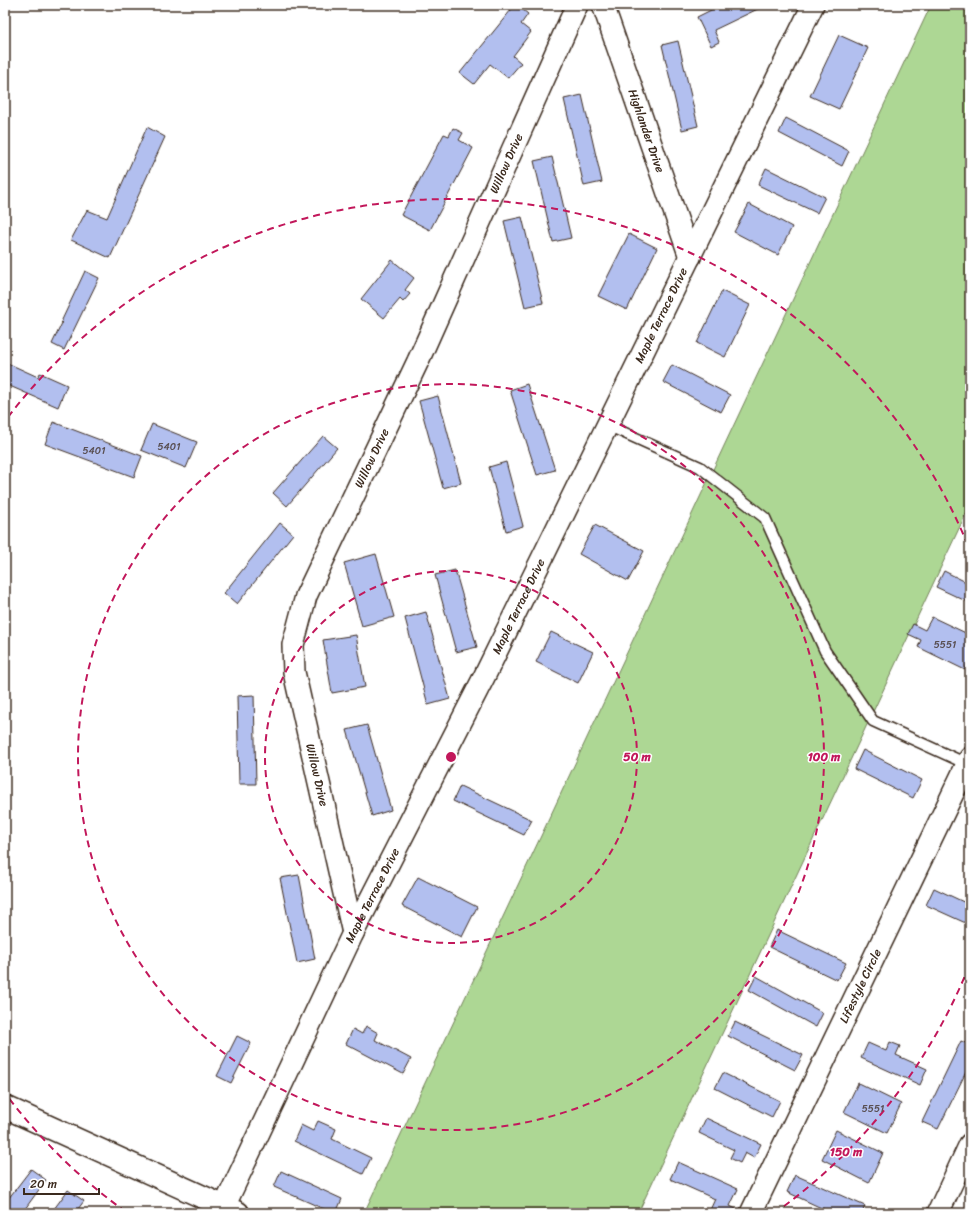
<svg xmlns="http://www.w3.org/2000/svg" width="975" height="1218" viewBox="0 0 975 1218" font-family="Sriracha,sans-serif">
<style>
.green{fill:#add794;stroke:#748059}
.building{fill:#b2bfef;stroke:#3b2a1e}
.lines{fill:none;stroke-linecap:round;stroke-linejoin:round}
.lane-casing{stroke:#3b2a1e;stroke-width:13}
.street-casing{stroke:#3b2a1e;stroke-width:24}
.secondary-casing{stroke:#3b2a1e;stroke-width:25}
.lane{stroke:#fff;stroke-width:10}
.street{stroke:#fff;stroke-width:21}
.secondary{stroke:#fff;stroke-width:22}
.ring{fill:none;stroke:#c2185b;stroke-width:2;stroke-dasharray:7 5}
.labels{text-anchor:middle;stroke-width:3;stroke-linejoin:round;paint-order:stroke}
.number-label{font-size:10px;fill:#594f52}
.street-label{font-size:12px;fill:#3b2a1e;stroke:#fff}
.centre{fill:#c2185b;stroke:#fff;stroke-width:2}
.ring-label{font-size:12px;text-anchor:middle;font-weight:bold;fill:#c2185b;stroke:#fff;stroke-width:3;stroke-linejoin:round;paint-order:stroke}
</style>
<rect width="100%" height="100%" fill="#fff"/>
<filter id="ink" filterUnits="userSpaceOnUse"><feTurbulence type="fractalNoise" baseFrequency=".025" numOctaves="2"/><feDisplacementMap in="SourceGraphic" scale="8" xChannelSelector="R" yChannelSelector="G"/><feConvolveMatrix kernelMatrix="1 2 1 2 8 2 1 2 1" color-interpolation-filters="sRGB"/></filter>
<g filter="url(#ink)">
<path class="green" d="M 931,5 L 970,5 L 970,505 L 638,1213 L 364,1213 Z"/>
<path class="building" d="M 515,5 L 517,5 L 528,14 L 521,24 L 531,32 L 513,56 L 521,63 L 508,78 L 490,64 L 474,84 L 460,73 Z
M 721,5 L 766,5 L 714,30 L 719,42 L 711,46 L 697,17 Z
M 839,35 L 868,48 L 839,109 L 810,96 Z
M 678,41 L 698,126 L 682,130 L 662,45 Z
M 582,95 L 602,182 L 584,186 L 564,99 Z
M 786,118 L 849,151 L 842,166 L 779,133 Z
M 147,127 L 165,137 L 110,258 L 71,240 L 87,210 L 107,218 Z
M 453,128 L 463,133 L 459,140 L 473,148 L 430,230 L 401,215 L 444,134 L 449,136 Z
M 552,157 L 571,238 L 553,242 L 534,161 Z
M 766,168 L 825,197 L 817,213 L 758,185 Z
M 749,204 L 792,227 L 778,255 L 734,232 Z
M 522,217 L 543,303 L 525,307 L 504,221 Z
M 629,234 L 657,248 L 627,310 L 598,296 Z
M 392,260 L 414,278 L 405,290 L 410,294 L 403,302 L 400,299 L 384,318 L 361,299 Z
M 85,271 L 99,278 L 64,350 L 52,344 L 62,323 L 61,322 Z
M 722,291 L 750,305 L 725,357 L 697,343 Z
M 5,362 L 38,377 L 40,373 L 67,385 L 58,407 L 5,384 Z
M 672,365 L 730,395 L 721,412 L 663,382 Z
M 527,384 L 555,470 L 537,475 L 510,390 Z
M 438,396 L 461,483 L 443,488 L 419,401 Z
M 53,422 L 142,456 L 134,477 L 45,444 Z
M 152,424 L 197,442 L 186,468 L 141,450 Z
M 323,436 L 337,448 L 287,506 L 273,493 Z
M 506,462 L 523,526 L 506,531 L 489,467 Z
M 280,523 L 293,534 L 237,604 L 224,593 Z
M 595,525 L 644,551 L 628,581 L 579,554 Z
M 376,554 L 394,617 L 362,626 L 344,563 Z
M 455,570 L 477,647 L 456,652 L 435,575 Z
M 944,571 L 970,584 L 970,603 L 936,587 Z
M 426,612 L 450,699 L 428,705 L 405,618 Z
M 932,617 L 970,635 L 970,659 L 965,670 L 918,647 L 921,640 L 908,634 L 913,624 L 925,630 Z
M 551,632 L 593,652 L 578,683 L 536,662 Z
M 356,635 L 365,687 L 332,693 L 323,640 Z
M 254,695 L 256,784 L 239,784 L 237,696 Z
M 367,725 L 391,810 L 372,816 L 347,730 Z
M 863,750 L 922,780 L 913,798 L 854,769 Z
M 460,786 L 532,820 L 524,835 L 453,801 Z
M 299,875 L 315,959 L 297,963 L 280,878 Z
M 418,877 L 477,907 L 462,937 L 402,906 Z
M 934,888 L 970,905 L 970,925 L 926,905 Z
M 777,930 L 846,963 L 837,980 L 769,947 Z
M 756,976 L 823,1013 L 816,1027 L 749,990 Z
M 735,1022 L 803,1055 L 795,1070 L 728,1036 Z
M 366,1026 L 378,1033 L 375,1040 L 411,1059 L 403,1074 L 346,1044 L 353,1029 L 362,1034 Z
M 237,1036 L 251,1043 L 231,1083 L 217,1076 Z
M 961,1041 L 970,1045 L 970,1064 L 938,1129 L 922,1122 Z
M 890,1042 L 900,1046 L 896,1055 L 927,1069 L 920,1085 L 861,1058 L 868,1043 L 886,1051 Z
M 723,1073 L 780,1101 L 772,1117 L 715,1088 Z
M 858,1083 L 901,1104 L 887,1133 L 844,1112 Z
M 706,1118 L 761,1144 L 754,1158 L 745,1153 L 740,1163 L 730,1158 L 734,1150 L 699,1133 Z
M 318,1121 L 336,1129 L 332,1139 L 371,1158 L 363,1174 L 294,1141 L 301,1125 L 313,1131 Z
M 836,1130 L 883,1153 L 869,1183 L 822,1159 Z
M 678,1162 L 738,1189 L 730,1206 L 736,1209 L 734,1213 L 716,1213 L 710,1210 L 715,1199 L 670,1179 Z
M 31,1169 L 46,1180 L 22,1213 L 5,1213 L 5,1203 Z
M 281,1171 L 342,1199 L 336,1213 L 333,1213 L 274,1187 Z
M 795,1175 L 865,1206 L 862,1213 L 832,1213 L 787,1192 Z
M 68,1190 L 84,1201 L 75,1213 L 51,1213 Z
M 652,1207 L 665,1213 L 649,1213 Z"/>
<g class="lines">
<g class="lane-casing">
<path id="lane" d="M 607,425 L 700,467 L 765,518 L 825,651 L 873,721 L 967,764"/>
</g>
<g class="street-casing">
<g id="street">
<path id="s1" d="M 603,5 L 690,257"/>
<path id="s2" d="M 353,933 L 294,672 L 293,645 L 306,596 L 418,361 L 577,5"/>
<path id="s3" d="M 224,1207 L 353,933 L 484,677 L 813,5"/>
<path id="s4" d="M 751,1213 L 970,758"/>
<path d="M 938,1213 L 970,1144"/>
</g>
</g>
<g class="secondary-casing">
<path id="secondary" d="M 5,1107 L 238,1213"/>
</g>
<use href="#lane" class="lane"/>
<use href="#street" class="street"/>
<use href="#secondary" class="secondary"/>
</g>
</g>
<g class="ring">
<circle cx="451" cy="757" r="186"/>
<circle cx="451" cy="757" r="373"/>
<path d="M969 966A559 559 0 0 1 776 1212M126 1212A559 559 0 0 1 8 1097M8 417A559 559 0 0 1 969 548"/>
</g>
<g class="labels">
<g class="number-label">
<text x="169" y="450">5401</text>
<text x="94" y="454">5401</text>
<text x="945" y="648">5551</text>
<text x="873" y="1112">5551</text>
</g>
<g class="street-label">
<text dy="4" stroke="none"><textPath href="#s1" startOffset="133">Highlander Drive</textPath></text>
<text dy="4" stroke="none"><textPath href="#s2" startOffset="822">Willow Drive</textPath></text>
<text dy="4" stroke="none"><textPath href="#s3" startOffset="993">Maple Terrace Drive</textPath></text>
<text dy="4" stroke="none"><textPath href="#s2" startOffset="498">Willow Drive</textPath></text>
<text dy="4" stroke="none"><textPath href="#s3" startOffset="669">Maple Terrace Drive</textPath></text>
<text transform="translate(317 775) rotate(77)" y="4">Willow Drive</text>
<text dy="4" stroke="none"><textPath href="#s3" startOffset="345">Maple Terrace Drive</textPath></text>
<text dy="4" stroke="none"><textPath href="#s4" startOffset="252">Lifestyle Circle</textPath></text>
</g>
</g>
<circle cx="451" cy="757" r="6" class="centre"/>
<g class="ring-label">
<text x="637" y="761">50 m</text>
<text x="824" y="761">100 m</text>
<text x="846" y="1156">150 m</text>
</g>
<rect width="975" height="1218" fill="none" stroke="#fff" stroke-width="20"/>
<rect x="10" y="10" width="955" height="1198" fill="none" stroke="#3b2a1e" stroke-width="1.5" filter="url(#ink)"/>
<path d="M24 1188v6h75v-6" fill="none" stroke="#3b2a1e" stroke-width="2"/>
<text x="30" y="1188" font-size="12" fill="#3b2a1e" stroke="#ffffff" stroke-width="3" paint-order="stroke">20 m</text>
</svg>
